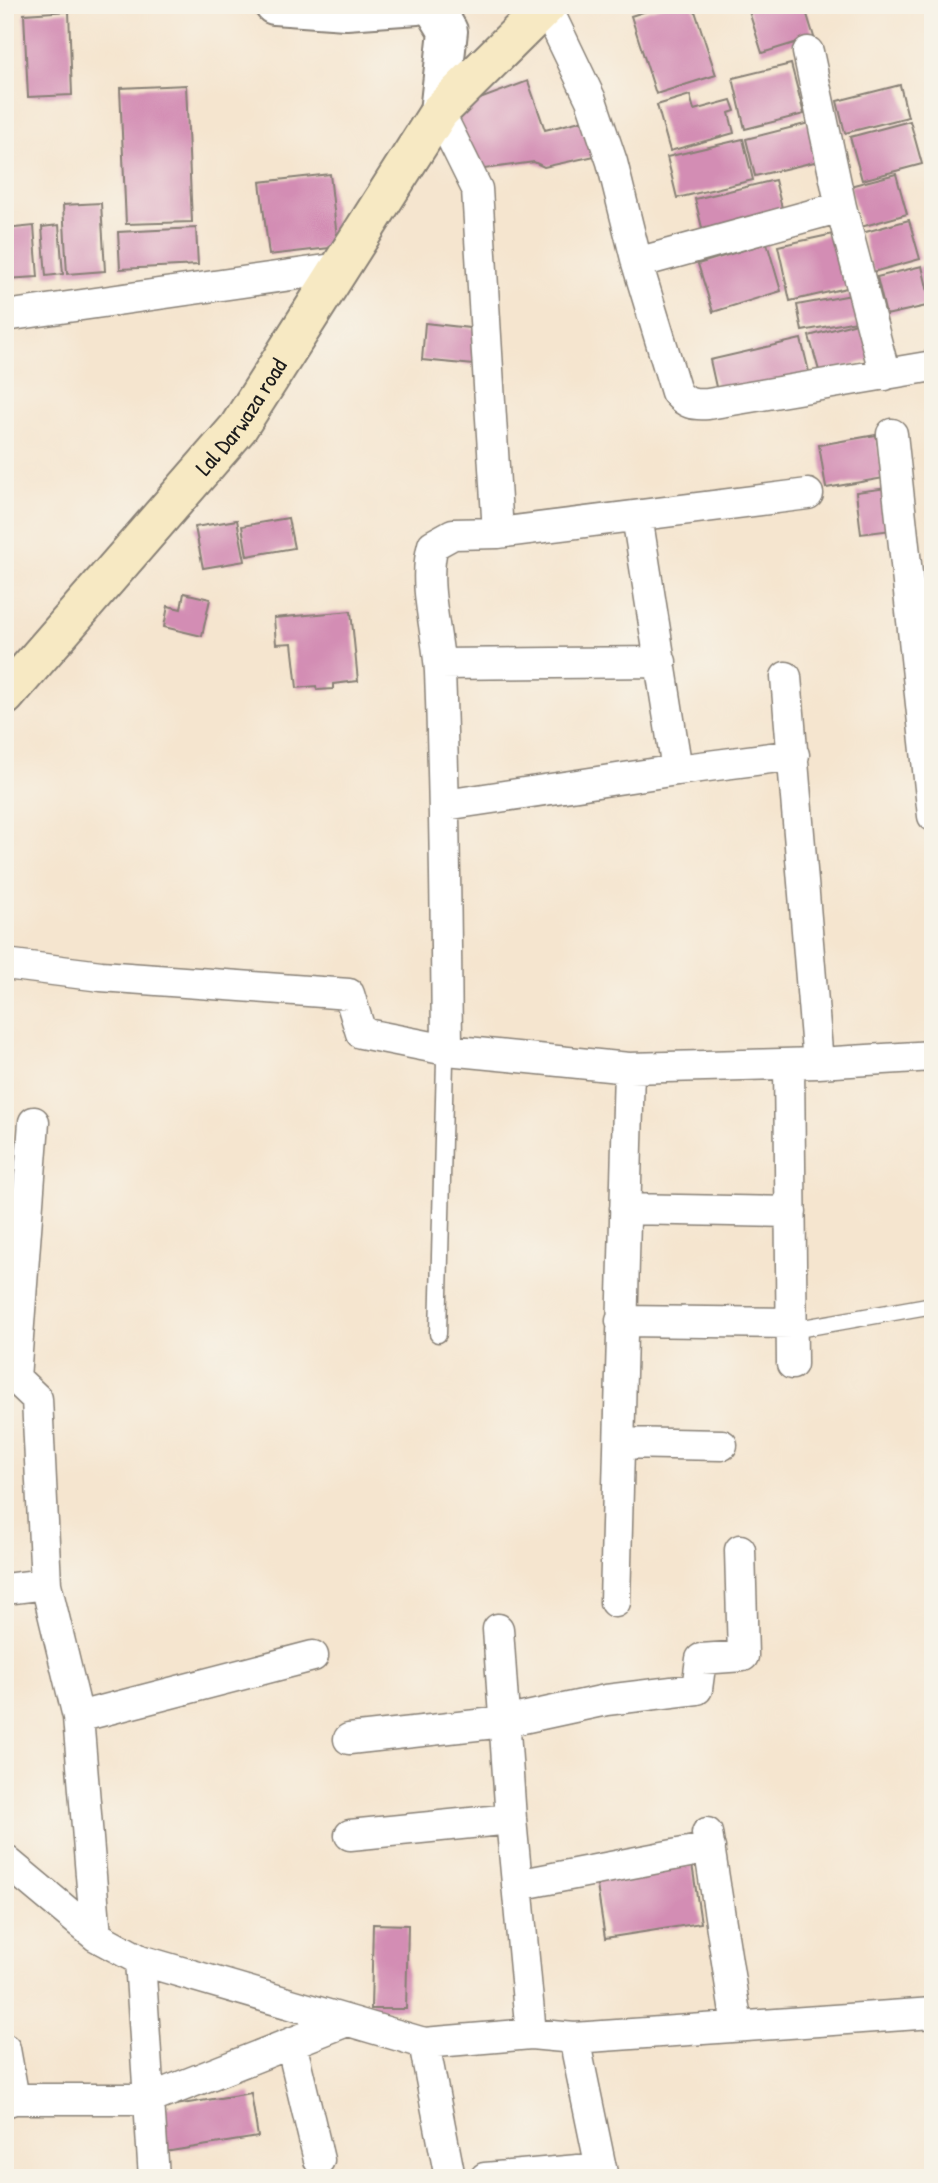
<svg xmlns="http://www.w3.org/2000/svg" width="938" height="2183" viewBox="0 0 938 2183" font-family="'Patrick Hand',sans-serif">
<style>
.building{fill:#d38db4}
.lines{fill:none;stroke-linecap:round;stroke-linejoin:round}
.service-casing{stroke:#888076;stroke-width:19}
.minor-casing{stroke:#888076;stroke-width:33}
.tertiary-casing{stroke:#888076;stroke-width:42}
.secondary-casing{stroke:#888076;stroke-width:42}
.service{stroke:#fff;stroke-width:16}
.minor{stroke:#fff;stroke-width:30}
.tertiary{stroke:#fff;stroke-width:38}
.secondary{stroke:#f7e9c3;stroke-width:38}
.labels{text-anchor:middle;stroke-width:6;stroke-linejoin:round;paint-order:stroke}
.street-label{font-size:23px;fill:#1c1c1c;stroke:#f7f3e8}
</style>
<rect width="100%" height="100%" fill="#f7f3e8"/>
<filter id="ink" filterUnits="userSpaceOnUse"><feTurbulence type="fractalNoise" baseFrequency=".0143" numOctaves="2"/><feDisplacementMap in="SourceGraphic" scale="14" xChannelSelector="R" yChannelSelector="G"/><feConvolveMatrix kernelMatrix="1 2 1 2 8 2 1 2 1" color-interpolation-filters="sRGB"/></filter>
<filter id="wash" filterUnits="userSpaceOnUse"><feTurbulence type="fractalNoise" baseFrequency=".00686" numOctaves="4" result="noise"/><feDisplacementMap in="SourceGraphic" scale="28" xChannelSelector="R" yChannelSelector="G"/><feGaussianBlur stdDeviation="1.57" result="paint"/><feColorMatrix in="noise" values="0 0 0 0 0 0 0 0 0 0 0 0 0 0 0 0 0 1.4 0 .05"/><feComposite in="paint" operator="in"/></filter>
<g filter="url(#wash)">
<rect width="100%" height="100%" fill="#f5e5cf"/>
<g id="blocks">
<path class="building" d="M 665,5 L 693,5 L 716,75 L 656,94 L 631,16 Z
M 747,5 L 804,5 L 814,37 L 762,53 Z
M 69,11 L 72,95 L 28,97 L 24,14 Z
M 791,64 L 804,114 L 745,129 L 733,78 Z
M 528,81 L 545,130 L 596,117 L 604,154 L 544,167 L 534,162 L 470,171 L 456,108 Z
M 186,85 L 192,222 L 126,224 L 120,88 Z
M 900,85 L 908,117 L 845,133 L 837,101 Z
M 690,95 L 694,110 L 731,100 L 735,111 L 729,113 L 734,133 L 670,151 L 657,105 Z
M 817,121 L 827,159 L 755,176 L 746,139 Z
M 910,121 L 922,164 L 862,180 L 850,137 Z
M 743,139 L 753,180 L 677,198 L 667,157 Z
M 330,174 L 338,247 L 269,255 L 260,182 Z
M 896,174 L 907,214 L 861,227 L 850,186 Z
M 775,180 L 785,220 L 705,240 L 695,199 Z
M 933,187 L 933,205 L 932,205 L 928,188 Z
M 101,203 L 105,271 L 67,274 L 63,205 Z
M 909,220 L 920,259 L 873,272 L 862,233 Z
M 59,225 L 63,274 L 46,276 L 42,227 Z
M 34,226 L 38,277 L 5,279 L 5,229 Z
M 196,228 L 198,265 L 120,269 L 118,232 Z
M 838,233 L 851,287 L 790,301 L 778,246 Z
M 767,243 L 781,291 L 713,312 L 698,264 Z
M 922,266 L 931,305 L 886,315 L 877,277 Z
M 857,294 L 862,320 L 802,331 L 797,305 Z
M 864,321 L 874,359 L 820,374 L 809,336 Z
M 425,323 L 478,329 L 474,365 L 422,360 Z
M 801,339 L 810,376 L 718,396 L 710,360 Z
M 876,435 L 884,478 L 826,488 L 819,445 Z
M 887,488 L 892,530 L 861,534 L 856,492 Z
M 288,518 L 294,548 L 247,556 L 242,526 Z
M 237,520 L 245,561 L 203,568 L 195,527 Z
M 184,593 L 210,599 L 202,636 L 164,627 L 168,606 L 181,609 Z
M 351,611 L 358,681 L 333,684 L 333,689 L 317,690 L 316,686 L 297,688 L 292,643 L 276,644 L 274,618 Z
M 692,1864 L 701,1923 L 605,1938 L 596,1879 Z
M 373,1924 L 408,1925 L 406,2009 L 371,2009 Z
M 251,2093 L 258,2137 L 152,2154 L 157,2108 Z"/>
</g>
</g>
<g filter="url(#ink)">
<use href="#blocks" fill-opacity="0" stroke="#888076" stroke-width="2"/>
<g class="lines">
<g class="service-casing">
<path id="service" d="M 792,1330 L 933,1305
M 438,1334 L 445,1061 L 447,1050"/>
</g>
<g class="minor-casing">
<path id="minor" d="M 546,6 L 591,100 L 612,162 L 637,263 L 676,392 C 686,404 693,405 708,404 L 933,366
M 808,52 L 841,207 L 885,375
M 439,112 L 477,189 L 498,533
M 637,263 L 841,207
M 5,316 L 340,268
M 892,434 L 933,816
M 637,516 L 677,770
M 440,664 L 661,662
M 786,677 L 818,1063
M 445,805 L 677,770 L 794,755
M 5,964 L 101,976 L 349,994 L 361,1033 L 447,1050 L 629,1068 L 818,1063 L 933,1056
M 447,1050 C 446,924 445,798 440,672 C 438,632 422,584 433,545 L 453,534 L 498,533 L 808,494
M 789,1064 L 792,1364
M 625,1209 L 791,1212
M 621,1321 L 792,1323
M 15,1378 L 37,1399 L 46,1584 L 78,1717 L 96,1936
M 5,1380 L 15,1378 L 34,1122
M 620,1443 L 722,1445
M 5,1589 L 46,1584
M 615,1602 L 629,1068
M 498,1629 L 511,1819 L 531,2034
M 78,1717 L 313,1656
M 349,1739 L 504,1722 L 606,1700 L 697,1689 L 701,1659 L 743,1656 L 740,1550
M 707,1833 L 737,2026
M 350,1835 L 511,1819
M 5,1860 L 96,1936 L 140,1960 L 424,2043 L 531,2034 L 574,2038 L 933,2013
M 517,1885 L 710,1848
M 140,1960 L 154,2178
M 574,2038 L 603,2178
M 291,2043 L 319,2160
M 424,2043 L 450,2178
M 5,2049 L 14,2099
M 5,2102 L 14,2099 L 149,2099 L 347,2021
M 485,2178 L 601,2168"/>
</g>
<g class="tertiary-casing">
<path id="tertiary" d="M 274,5 L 346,10 L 417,5
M 428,5 L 436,11 L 448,31 L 439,112"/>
</g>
<g class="secondary-casing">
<g id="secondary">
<path id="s1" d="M 5,696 L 238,428 L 439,112 L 547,5"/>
</g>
</g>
<use href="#service" class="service"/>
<use href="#minor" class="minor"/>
<use href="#tertiary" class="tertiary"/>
<use href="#secondary" class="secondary"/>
</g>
</g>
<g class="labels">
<g class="street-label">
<text dy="8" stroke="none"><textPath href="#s1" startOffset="366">Lal Darwaza road</textPath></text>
</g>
</g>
<rect width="938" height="2183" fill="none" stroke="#f7f3e8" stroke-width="28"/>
</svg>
